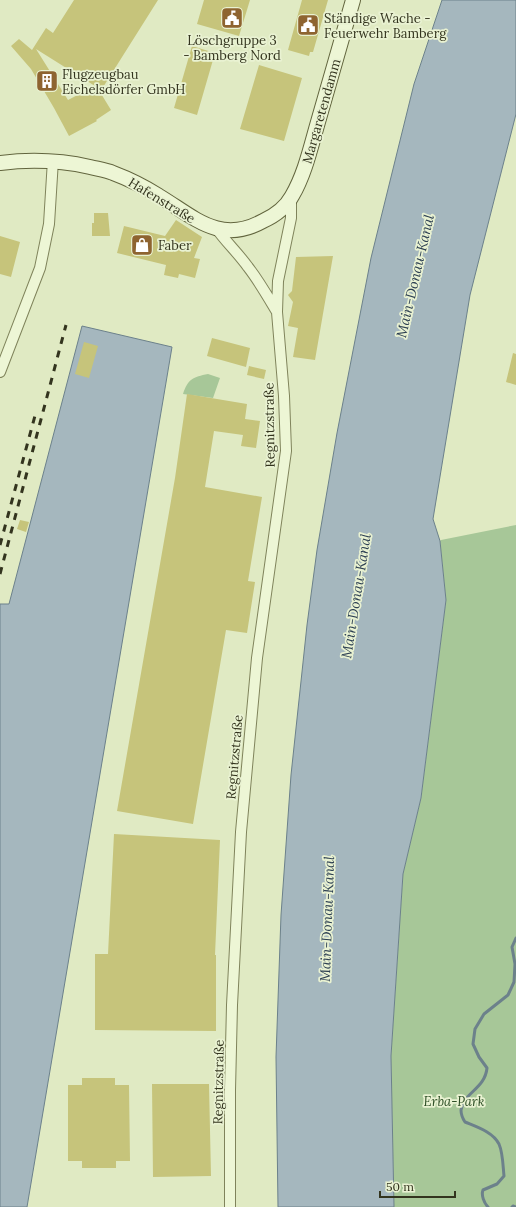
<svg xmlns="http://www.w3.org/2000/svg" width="516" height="1207" viewBox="0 0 516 1207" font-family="Lora,serif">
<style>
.green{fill:#a7c798}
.water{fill:#a5b7be;stroke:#6c818b}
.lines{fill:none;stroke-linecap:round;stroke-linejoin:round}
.stream{stroke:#6c818b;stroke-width:3}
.building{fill:#c6c47b;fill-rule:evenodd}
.street-casing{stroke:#7f835b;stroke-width:12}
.secondary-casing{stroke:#62653e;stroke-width:16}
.street{stroke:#edf6d5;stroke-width:10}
.secondary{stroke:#edf6d5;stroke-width:14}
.rail{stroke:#33341e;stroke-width:3;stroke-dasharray:7 7;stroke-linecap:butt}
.labels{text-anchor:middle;stroke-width:3.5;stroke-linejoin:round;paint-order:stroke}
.poi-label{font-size:13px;fill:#33341e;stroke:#e9f2d2;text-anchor:start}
.street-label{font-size:13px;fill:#33341e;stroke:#e9f2d2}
.park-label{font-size:13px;font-style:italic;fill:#2e4f26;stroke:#e9f2d2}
.water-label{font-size:14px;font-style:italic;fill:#2e4153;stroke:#e9f2d2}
</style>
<rect width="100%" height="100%" fill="#e0eac3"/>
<path class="green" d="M 208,374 L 220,378 L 213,398 L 183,394 C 188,379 193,377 208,374 Z
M 516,525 L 516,1207 L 394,1207 L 391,1056 L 403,874 L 421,798 L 446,600 L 440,541 L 441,540 Z"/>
<path class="water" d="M 442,0 L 516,0 L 516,114 L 470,295 L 433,519 L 440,541 L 446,600 L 421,798 L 403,874 L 391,1056 L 394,1207 L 278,1207 L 276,1057 L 281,915 L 291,775 L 307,625 L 317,550 L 337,433 L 371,258 L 414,84 Z
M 82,326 L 172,347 L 27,1207 L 0,1207 L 0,604 L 9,604 Z"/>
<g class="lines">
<path class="stream" d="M 488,1207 C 484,1203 481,1195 483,1190 L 497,1184 L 504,1176 C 503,1167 503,1153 499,1144 C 493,1132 477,1127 465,1122 C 463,1119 461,1114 461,1110 C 463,1093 485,1089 487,1068 L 479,1057 L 473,1044 L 475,1029 L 484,1014 L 508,995 L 514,982 L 515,964 L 512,947 L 516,938
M 512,1207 L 513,1206 L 516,1207"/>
</g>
<path class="building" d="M 74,0 L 158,0 L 100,92 L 111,110 L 96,120 L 97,121 L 69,136 L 54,108 L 31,69 L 11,46 L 19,39 L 32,50 L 46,28 L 53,33 ZM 36,49 L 95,86 L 68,100 Z
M 204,0 L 250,0 L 239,36 L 197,24 Z
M 302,0 L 328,0 L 313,52 L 310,52 L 309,56 L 288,50 Z
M 192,46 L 215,53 L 197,115 L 174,108 Z
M 259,65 L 302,78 L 284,141 L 240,129 Z
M 94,213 L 108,213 L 110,236 L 92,236 L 92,223 L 94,223 Z
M 176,220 L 202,237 L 194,258 L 200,259 L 195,278 L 179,274 L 178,278 L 164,275 L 166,265 L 117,253 L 124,226 L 165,236 Z
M 0,236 L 20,242 L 11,277 L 0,274 Z
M 333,256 L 315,360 L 293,357 L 298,328 L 288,326 L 293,302 L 288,295 L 292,291 L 296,257 Z
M 212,338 L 250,348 L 246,367 L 207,356 Z
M 84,342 L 98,346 L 89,378 L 75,374 Z
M 513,353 L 516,354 L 516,385 L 506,382 Z
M 249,366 L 266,370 L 264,379 L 247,375 Z
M 187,394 L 247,404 L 245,419 L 260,421 L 256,448 L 241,446 L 243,435 L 214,431 L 205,487 L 262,497 L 248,581 L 255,582 L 247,633 L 226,630 L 193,824 L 117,811 L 175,478 Z
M 20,520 L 29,522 L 26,532 L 17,529 Z
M 114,834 L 220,840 L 215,955 L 216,955 L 216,1031 L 95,1030 L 95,954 L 108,954 Z
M 82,1078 L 115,1078 L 115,1085 L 129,1085 L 130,1161 L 116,1161 L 116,1168 L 82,1168 L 82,1161 L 68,1161 L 68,1085 L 82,1085 Z
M 152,1084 L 209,1084 L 211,1176 L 153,1177 Z"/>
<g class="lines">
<g class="street-casing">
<path id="street" d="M 216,228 C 226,242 238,253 248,267 C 259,281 268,297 277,312
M 0,372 L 40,268 L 49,224 L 53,160
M 230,1207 L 230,1090 L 232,1005 L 241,832 L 257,658 L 286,451 L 284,396 L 277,312 L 278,281 L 291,218 L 291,198"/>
</g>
<g class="secondary-casing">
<path id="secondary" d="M 0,163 C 32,159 59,160 90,167 C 98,169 106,170 113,173 C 129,179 145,187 159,196 C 194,217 220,245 263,221 C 274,216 286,207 292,196 C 305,174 311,146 318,122 C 330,81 341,41 353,0"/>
</g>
<use href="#street" class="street"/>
<use href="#secondary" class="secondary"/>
<path class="rail" d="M 0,545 L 36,412
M 0,574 L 66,325"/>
</g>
<defs>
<g id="civic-square" transform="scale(1.15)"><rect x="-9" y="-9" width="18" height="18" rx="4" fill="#8e6430" stroke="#e9f2d2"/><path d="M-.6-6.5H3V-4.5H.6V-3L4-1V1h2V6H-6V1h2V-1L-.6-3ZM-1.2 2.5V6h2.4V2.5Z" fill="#fff"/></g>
<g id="building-square" transform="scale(1.15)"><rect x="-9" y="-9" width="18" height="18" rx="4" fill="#8e6430" stroke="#e9f2d2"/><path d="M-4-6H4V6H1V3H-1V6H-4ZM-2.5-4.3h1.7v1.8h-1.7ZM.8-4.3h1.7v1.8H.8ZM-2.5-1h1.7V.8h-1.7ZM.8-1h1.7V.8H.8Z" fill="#fff"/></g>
<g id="shop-square" transform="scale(1.15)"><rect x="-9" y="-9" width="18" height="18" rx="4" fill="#8e6430" stroke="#e9f2d2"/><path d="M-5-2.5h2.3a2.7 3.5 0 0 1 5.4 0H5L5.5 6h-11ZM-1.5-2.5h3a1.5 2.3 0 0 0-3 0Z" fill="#fff"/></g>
</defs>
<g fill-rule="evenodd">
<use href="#civic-square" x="232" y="18"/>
<use href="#civic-square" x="308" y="25"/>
<use href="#building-square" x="47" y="81"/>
<use href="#shop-square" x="142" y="245"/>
</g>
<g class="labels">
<g class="poi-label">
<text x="324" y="23">Ständige Wache -<tspan x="324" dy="15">Feuerwehr Bamberg</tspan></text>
<text x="232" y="45" text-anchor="middle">Löschgruppe 3<tspan x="232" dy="15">- Bamberg Nord</tspan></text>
<text x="62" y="79">Flugzeugbau<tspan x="62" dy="15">Eichelsdörfer GmbH</tspan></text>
<text x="158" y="250">Faber</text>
</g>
<g class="street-label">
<text transform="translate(321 111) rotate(-74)" y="5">Margaretendamm</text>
<text transform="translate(162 200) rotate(31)" y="5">Hafenstraße</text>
<text transform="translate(269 425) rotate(-91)" y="5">Regnitzstraße</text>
<text transform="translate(234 757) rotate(-85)" y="5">Regnitzstraße</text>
<text transform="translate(218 1082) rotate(-89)" y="5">Regnitzstraße</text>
</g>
<g class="park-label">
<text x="454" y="1106">Erba-Park</text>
</g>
<g class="water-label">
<text transform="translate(415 276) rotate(-77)" y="5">Main-Donau-Kanal</text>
<text transform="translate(356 596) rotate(-81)" y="5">Main-Donau-Kanal</text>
<text transform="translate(327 919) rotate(-88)" y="5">Main-Donau-Kanal</text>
</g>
</g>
<path d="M380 1191v6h75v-6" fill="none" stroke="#33341e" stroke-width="2"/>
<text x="386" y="1191" font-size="12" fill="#33341e" stroke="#e9f2d2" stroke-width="3" paint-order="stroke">50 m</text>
</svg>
